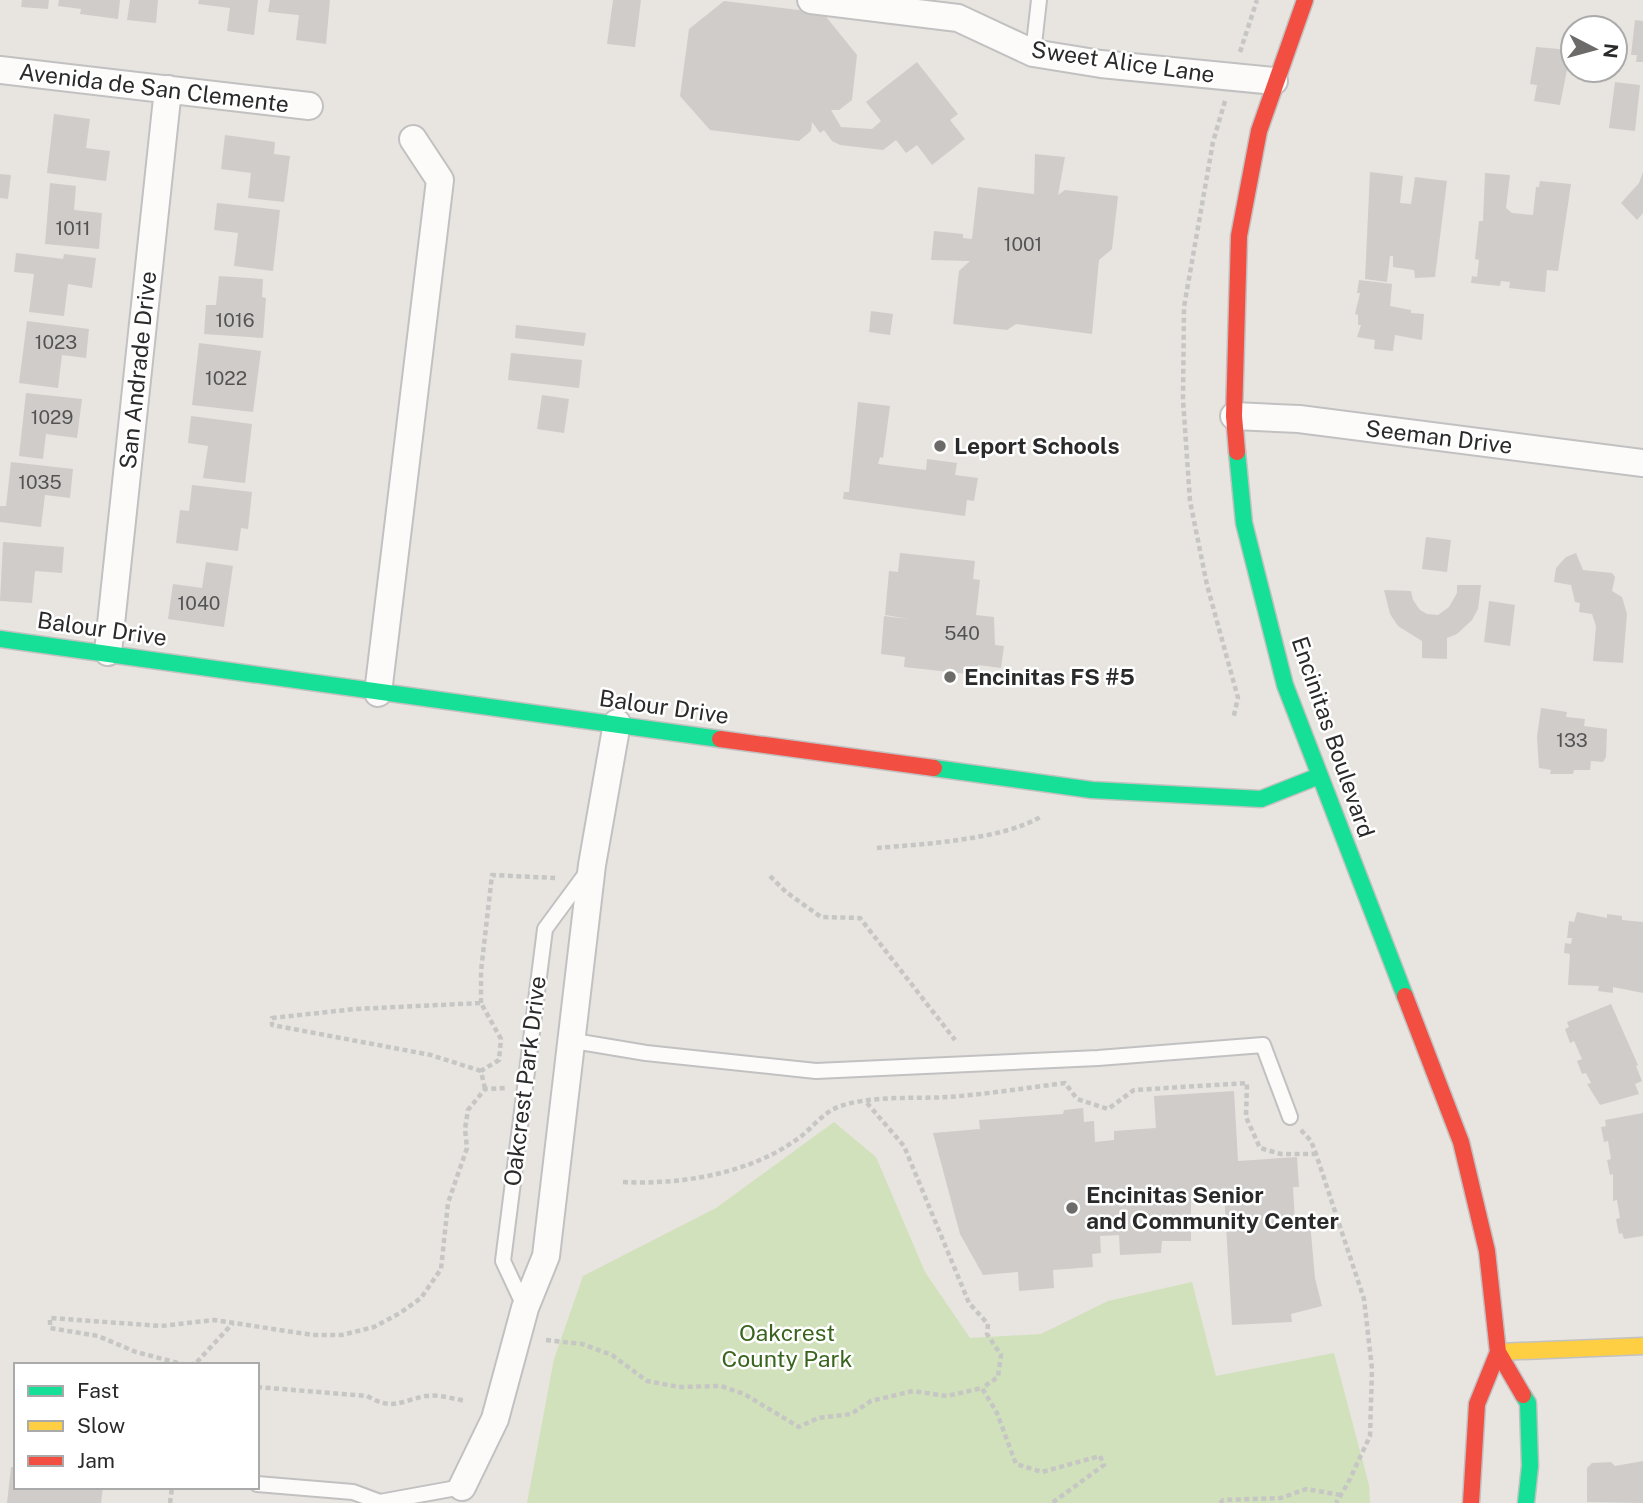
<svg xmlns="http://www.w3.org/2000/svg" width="1643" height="1503" viewBox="0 0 1643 1503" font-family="'Public Sans',sans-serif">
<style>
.green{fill:#d1e1bb}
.building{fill:#d0ccca}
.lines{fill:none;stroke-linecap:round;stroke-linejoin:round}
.lane-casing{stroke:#c2c1c1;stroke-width:18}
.street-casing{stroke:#c2c1c1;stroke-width:30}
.fast-casing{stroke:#c2c1c1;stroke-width:19}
.slow-casing{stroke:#c2c1c1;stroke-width:19}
.jam-casing{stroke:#c2c1c1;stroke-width:19}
.path{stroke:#c6c6c5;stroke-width:4.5;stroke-dasharray:5 3.5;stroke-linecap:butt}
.lane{stroke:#fcfbfa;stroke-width:14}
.street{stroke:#fcfbfa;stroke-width:26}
.fast{stroke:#16e098;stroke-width:16}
.slow{stroke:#ffcf43;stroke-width:16}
.jam{stroke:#f24e42;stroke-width:16}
.poi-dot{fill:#6c6b6a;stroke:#fff;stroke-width:2.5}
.labels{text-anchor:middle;stroke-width:5;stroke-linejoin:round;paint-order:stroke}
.number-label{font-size:19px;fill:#545353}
.street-label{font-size:23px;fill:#2a2a2a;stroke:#fff}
.poi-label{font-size:23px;font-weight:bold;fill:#2a2a2a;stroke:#fff;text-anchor:start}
.park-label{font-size:23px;fill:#39641e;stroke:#fff}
</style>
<rect width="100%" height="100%" fill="#e8e4e0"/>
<path class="green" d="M 834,1122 L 876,1157 L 925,1272 L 970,1338 L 1041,1334 L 1108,1301 L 1192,1282 L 1216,1376 L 1334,1353 L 1369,1485 L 1370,1503 L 527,1503 L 554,1359 L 583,1276 L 716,1208 Z"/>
<path class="building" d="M 22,0 L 49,0 L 48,9 L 21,7 Z
M 59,0 L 120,0 L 118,19 L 80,14 L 81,9 L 58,6 Z
M 130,0 L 158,0 L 156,23 L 127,20 Z
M 199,0 L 258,0 L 254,35 L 227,31 L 230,8 L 198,4 Z
M 270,0 L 330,0 L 326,44 L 296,40 L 299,15 L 268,12 Z
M 613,0 L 641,0 L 635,47 L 607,44 Z
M 724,1 L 823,13 L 857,55 L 852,100 L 839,110 L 831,110 L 841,127 L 872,129 L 881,121 L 866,102 L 917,62 L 958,114 L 950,120 L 965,139 L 932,165 L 917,145 L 906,153 L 896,140 L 883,150 L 840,145 L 832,141 L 824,130 L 820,133 L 812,122 L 811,131 L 799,141 L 710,130 L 680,96 L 689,29 Z
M 1635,20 L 1643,21 L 1643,62 L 1636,62 L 1637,55 L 1631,55 Z
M 1536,47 L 1571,50 L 1560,105 L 1534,101 L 1537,85 L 1530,84 Z
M 1615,82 L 1640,85 L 1635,131 L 1609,128 Z
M 54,114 L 90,119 L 86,148 L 110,151 L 106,181 L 47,173 Z
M 225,135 L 275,142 L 274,154 L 290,156 L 284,202 L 248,198 L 251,173 L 221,169 Z
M 1035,154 L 1065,157 L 1058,195 L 1065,190 L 1118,196 L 1112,249 L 1099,260 L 1092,334 L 1016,324 L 1007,330 L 953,324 L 959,271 L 970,261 L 931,260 L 934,231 L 963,234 L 963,238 L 972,239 L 978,187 L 1034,194 Z
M 1370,172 L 1403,176 L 1400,203 L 1411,204 L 1415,177 L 1447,181 L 1435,277 L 1415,278 L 1414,270 L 1393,267 L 1393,256 L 1390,256 L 1387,282 L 1365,279 Z
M 1643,172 L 1643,213 L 1637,220 L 1621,203 L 1639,183 Z
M 1485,173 L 1510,175 L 1506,208 L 1512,213 L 1533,215 L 1536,187 L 1539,187 L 1540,181 L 1571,184 L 1558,271 L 1547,270 L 1545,292 L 1509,288 L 1510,282 L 1501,281 L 1500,286 L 1471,283 L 1472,276 L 1477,277 L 1479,260 L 1475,259 L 1479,221 L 1483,221 Z
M 0,174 L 11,175 L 8,199 L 0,198 Z
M 50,183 L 76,186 L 74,210 L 102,213 L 99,249 L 45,244 Z
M 217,203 L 280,210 L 273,271 L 234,266 L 238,233 L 214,230 Z
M 16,253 L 63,259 L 64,254 L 96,258 L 92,288 L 68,284 L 64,316 L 29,312 L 34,274 L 14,272 Z
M 219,276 L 263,279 L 262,297 L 266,298 L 263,338 L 204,334 L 206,305 L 216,305 Z
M 1359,280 L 1392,284 L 1390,306 L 1411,310 L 1411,313 L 1424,314 L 1422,340 L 1395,335 L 1393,351 L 1374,349 L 1375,340 L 1357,337 L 1361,325 L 1358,325 L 1358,315 L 1355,314 L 1360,293 L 1357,293 Z
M 871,311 L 893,314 L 890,335 L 869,332 Z
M 27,321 L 89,329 L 86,358 L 62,355 L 58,388 L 19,383 Z
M 516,325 L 586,333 L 584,346 L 515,338 Z
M 199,343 L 261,351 L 253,412 L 192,405 Z
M 511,353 L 582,360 L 579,388 L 508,380 Z
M 26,393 L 82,399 L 77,438 L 46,434 L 43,459 L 19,456 Z
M 542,395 L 569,399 L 564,433 L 537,429 Z
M 858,402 L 890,406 L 883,458 L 880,457 L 878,464 L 926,470 L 927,459 L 957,463 L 955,475 L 978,478 L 974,501 L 967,500 L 965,516 L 843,499 L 844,492 L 849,492 Z
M 191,416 L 252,424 L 245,483 L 203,478 L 208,446 L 188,443 Z
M 11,462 L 73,469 L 70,498 L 45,495 L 41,527 L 0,522 L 0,506 L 6,506 Z
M 192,485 L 252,492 L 248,529 L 241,528 L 238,551 L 176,543 L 180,510 L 189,511 Z
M 1426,537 L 1451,540 L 1447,572 L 1422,569 Z
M 3,542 L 64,547 L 62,573 L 35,571 L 32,603 L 0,601 Z
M 900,553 L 975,561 L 973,579 L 980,580 L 976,615 L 994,617 L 995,645 L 1004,646 L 1001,668 L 978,665 L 977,675 L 904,667 L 905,657 L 881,654 L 884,616 L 909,619 L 885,615 L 889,571 L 898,572 Z
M 1576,553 L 1583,570 L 1612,573 L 1615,577 L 1612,591 L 1622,597 L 1627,614 L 1623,663 L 1593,661 L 1596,626 L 1592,614 L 1579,612 L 1580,603 L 1575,602 L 1571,585 L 1554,582 L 1556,568 L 1566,557 Z
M 206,562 L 233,566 L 224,627 L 168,619 L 173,584 L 202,588 Z
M 1457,585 L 1481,585 L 1478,609 L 1472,620 L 1457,634 L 1447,638 L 1447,659 L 1422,658 L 1422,641 L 1398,626 L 1390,614 L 1384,590 L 1411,591 L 1413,600 L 1420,610 L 1427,614 L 1438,615 L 1449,607 L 1457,593 Z
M 1489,601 L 1515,605 L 1510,646 L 1484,642 Z
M 1541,708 L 1567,712 L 1566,717 L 1585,719 L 1584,726 L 1607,729 L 1606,757 L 1603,762 L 1591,761 L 1590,770 L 1574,770 L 1573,774 L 1550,774 L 1551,770 L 1539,768 L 1537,737 Z
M 1577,912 L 1607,918 L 1607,914 L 1622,916 L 1622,920 L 1643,922 L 1643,993 L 1613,987 L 1613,993 L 1598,991 L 1599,986 L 1568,985 L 1570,954 L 1564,953 L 1565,943 L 1571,944 L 1572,938 L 1567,938 L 1569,921 L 1574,922 Z
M 1611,1004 L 1638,1065 L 1636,1066 L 1642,1081 L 1635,1084 L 1639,1094 L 1600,1105 L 1587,1084 L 1591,1083 L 1586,1073 L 1582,1074 L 1577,1061 L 1582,1059 L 1574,1041 L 1570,1043 L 1565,1029 L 1569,1027 L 1567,1022 Z
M 1234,1091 L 1238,1161 L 1297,1157 L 1299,1187 L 1293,1187 L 1295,1223 L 1310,1222 L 1315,1278 L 1322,1306 L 1291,1314 L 1292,1322 L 1232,1325 L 1224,1193 L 1191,1194 L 1191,1241 L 1162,1241 L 1161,1253 L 1120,1255 L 1119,1235 L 1100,1236 L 1101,1253 L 1092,1254 L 1093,1267 L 1053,1270 L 1054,1288 L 1019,1291 L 1018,1272 L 983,1275 L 960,1234 L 933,1133 L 980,1129 L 979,1120 L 1063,1114 L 1064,1110 L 1083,1108 L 1084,1122 L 1094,1121 L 1095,1142 L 1114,1140 L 1114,1131 L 1156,1128 L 1154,1096 Z
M 1643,1113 L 1643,1236 L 1624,1239 L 1622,1233 L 1619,1234 L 1616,1219 L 1620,1218 L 1617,1200 L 1613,1201 L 1613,1174 L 1610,1175 L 1607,1160 L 1611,1159 L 1608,1141 L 1604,1142 L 1601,1127 L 1606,1126 L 1605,1120 Z
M 1643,1461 L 1643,1503 L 1587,1502 L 1587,1468 L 1592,1463 L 1611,1462 L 1615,1466 Z
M 11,1467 L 16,1467 L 16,1487 L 103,1487 L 101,1503 L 7,1503 Z"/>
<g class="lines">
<g class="lane-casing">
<path id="lane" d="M 1033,53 L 1039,0
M 574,1041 L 646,1053 L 816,1071 L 1098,1058 L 1263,1045 L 1290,1117
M 525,1308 L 503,1261 L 545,929 L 587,872
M 257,1484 L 353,1492 L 380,1502 L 462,1487"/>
</g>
<g class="street-casing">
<path id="street" d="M 811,0 L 958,18 L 1033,53 L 1101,64 L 1274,81
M 0,70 L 309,106
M 1234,416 L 1299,419 L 1643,463
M 108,652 L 168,89
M 378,693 L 440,180 L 413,139
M 462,1487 L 495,1419 L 525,1308 L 546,1256 L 592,865 L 617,723"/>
</g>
<g class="fast-casing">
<path id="fast" d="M 1237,452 L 1244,523 L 1285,685 L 1405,996
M 0,639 L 720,739
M 934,768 L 1092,790 L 1261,799 L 1319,776
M 1523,1395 L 1528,1403 L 1530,1466 L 1526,1503"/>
</g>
<g class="slow-casing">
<path id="slow" d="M 1498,1352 L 1643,1346"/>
</g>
<g class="jam-casing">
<path id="jam" d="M 1237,452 L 1234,416 L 1239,236 L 1259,131 L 1305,0
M 720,739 L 934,768
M 1405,996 L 1461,1142 L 1487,1251 L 1498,1352 L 1523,1395
M 1471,1503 L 1477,1404 L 1498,1352"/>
</g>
<path class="path" d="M 1240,52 L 1257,0
M 1225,101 L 1213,142 L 1184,307 L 1183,400 L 1190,501 L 1207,585 L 1238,698 L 1233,719
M 877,848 C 923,844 1003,840 1042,816
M 770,876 L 786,892 L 821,917 L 860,918 L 955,1040
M 481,1003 L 481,971 L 492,875 L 555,878
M 481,1071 L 431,1055 L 272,1025 L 272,1018 L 355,1009 L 481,1003 L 501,1039 L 499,1060 L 481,1071 L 485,1089
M 867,1103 L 904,1146 L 969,1303 L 988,1324 L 987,1334 L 1001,1355 L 998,1377 L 982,1388
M 1301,1130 L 1311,1141 L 1316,1154 L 1364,1299 L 1372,1369 L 1370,1436 L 1348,1483 L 1336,1503
M 623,1182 C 680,1185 748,1174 796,1140 C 810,1131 822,1113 838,1107 C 870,1095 914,1099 949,1097 C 987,1094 1026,1088 1065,1083 L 1077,1099 L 1108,1109 L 1134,1090 L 1247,1083 L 1246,1117 L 1260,1148 L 1281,1154 L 1316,1154
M 546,1340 L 582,1344 L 612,1355 L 647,1381 L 679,1387 L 721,1386 L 744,1394 L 799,1427 L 818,1418 L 851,1414 L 871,1401 L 913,1391 L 947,1396 L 982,1388 L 997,1413 L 1016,1464 L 1042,1472 L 1100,1456 L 1104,1465 L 1052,1503
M 186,1365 L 136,1352 L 98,1336 L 50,1328 L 50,1318 L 161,1326 L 214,1320 L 313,1335 L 342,1335 L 374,1327 L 400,1313 L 421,1298 L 441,1269 L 448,1203 L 467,1148 L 465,1129 L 468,1110 L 485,1089 L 506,1088
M 189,1365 L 196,1363 L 233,1323
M 257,1387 L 367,1396 C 393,1411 400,1401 426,1396 C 438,1394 454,1399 466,1401
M 170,1503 L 172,1487
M 1220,1503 L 1223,1500 L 1281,1498 L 1306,1489 L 1341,1495"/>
<use href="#lane" class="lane"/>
<use href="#street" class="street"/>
<use href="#fast" class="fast"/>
<use href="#slow" class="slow"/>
<use href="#jam" class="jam"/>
</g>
<g class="poi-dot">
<circle cx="940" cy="446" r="7"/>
<circle cx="950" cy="677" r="7"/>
<circle cx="1072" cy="1208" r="7"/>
</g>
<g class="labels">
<g class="number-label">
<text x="73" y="235">1011</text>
<text x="1023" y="251">1001</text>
<text x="235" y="327">1016</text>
<text x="56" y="349">1023</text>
<text x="226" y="385">1022</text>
<text x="52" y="424">1029</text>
<text x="40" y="489">1035</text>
<text x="199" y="610">1040</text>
<text x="962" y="640">540</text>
<text x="1572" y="747">133</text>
</g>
<g class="street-label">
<text transform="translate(1123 62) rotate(8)" y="8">Sweet Alice Lane</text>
<text transform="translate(154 88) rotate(7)" y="8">Avenida de San Clemente</text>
<text transform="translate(138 370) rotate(-84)" y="8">San Andrade Drive</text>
<text transform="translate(1439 437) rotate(7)" y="8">Seeman Drive</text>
<text transform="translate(102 629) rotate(8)" y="8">Balour Drive</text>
<text transform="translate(664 707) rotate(8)" y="8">Balour Drive</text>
<text transform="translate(1333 737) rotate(71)" y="8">Encinitas Boulevard</text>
<text transform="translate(525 1081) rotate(-83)" y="8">Oakcrest Park Drive</text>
</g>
<g class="poi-label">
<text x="954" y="454">Leport Schools</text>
<text x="964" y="685">Encinitas FS #5</text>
<text x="1086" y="1203">Encinitas Senior<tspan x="1086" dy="26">and Community Center</tspan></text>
</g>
<g class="park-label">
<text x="787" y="1341">Oakcrest<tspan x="787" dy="26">County Park</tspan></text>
</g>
</g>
<rect x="14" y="1363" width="245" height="126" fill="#ffffff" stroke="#aaaaaa" stroke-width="2"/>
<rect x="28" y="1386" width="35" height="10" fill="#16e098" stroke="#aaaaaa" stroke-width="2"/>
<text x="77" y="1398" font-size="21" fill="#2a2a2a">Fast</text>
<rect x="28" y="1421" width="35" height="10" fill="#ffcf43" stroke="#aaaaaa" stroke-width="2"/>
<text x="77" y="1433" font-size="21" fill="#2a2a2a">Slow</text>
<rect x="28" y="1456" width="35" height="10" fill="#f24e42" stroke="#aaaaaa" stroke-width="2"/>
<text x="77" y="1468" font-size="21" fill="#2a2a2a">Jam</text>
<g transform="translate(1594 49) rotate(96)"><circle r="33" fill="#ffffff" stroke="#aaaaaa" stroke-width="2"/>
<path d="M0-5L12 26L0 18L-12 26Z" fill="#6c6b6a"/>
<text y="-10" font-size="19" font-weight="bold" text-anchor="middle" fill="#2a2a2a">N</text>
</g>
</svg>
